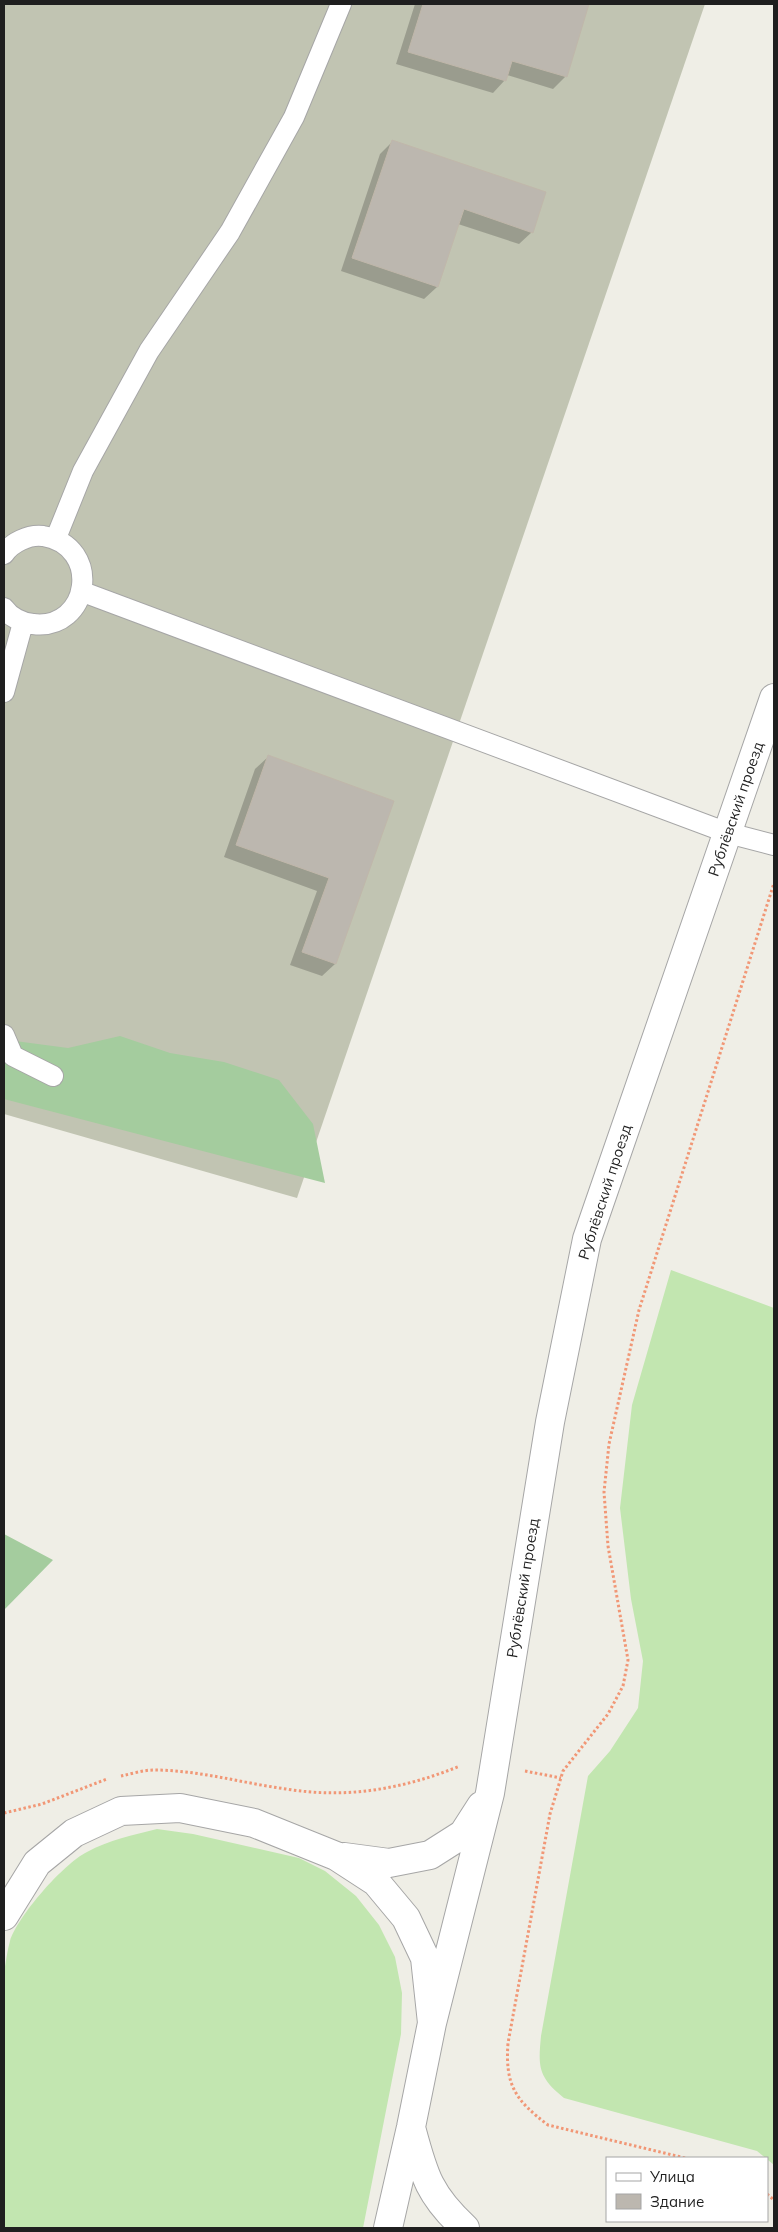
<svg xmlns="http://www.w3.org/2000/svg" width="778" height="2232" viewBox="0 0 778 2232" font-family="Mulish,sans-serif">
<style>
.construction{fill:#c1c4b2}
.grass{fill:#c2e6b0}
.forest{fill:#a4cc9e}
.shadow{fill:#0003}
.building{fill:#bcb7af;stroke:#c0b7aa}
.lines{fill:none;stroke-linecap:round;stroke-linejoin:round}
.service-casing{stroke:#a6a6a6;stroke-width:22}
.tertiary-casing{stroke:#a6a6a6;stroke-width:30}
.path{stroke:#f19776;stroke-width:3;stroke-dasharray:2.5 2.5;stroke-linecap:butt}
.service{stroke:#fff;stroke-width:20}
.tertiary{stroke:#fff;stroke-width:28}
.labels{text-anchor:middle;stroke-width:5;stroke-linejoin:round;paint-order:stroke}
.street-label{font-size:15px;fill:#1f1f1f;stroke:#fff}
</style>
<rect width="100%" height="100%" fill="#efeee6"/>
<path class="construction" d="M 4,4 L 705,4 L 297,1198 L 4,1114 Z"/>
<path class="grass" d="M 671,1270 L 774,1308 L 774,2165 L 757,2151 L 564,2098 C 538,2077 538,2067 541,2036 L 588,1776 L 610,1751 L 638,1708 L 643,1661 L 631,1599 L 620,1508 L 632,1405 Z
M 157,1829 L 193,1834 L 299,1858 L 325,1871 L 356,1896 L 379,1925 L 395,1957 L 402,1993 L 401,2034 L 363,2228 L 4,2228 L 4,1972 C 6,1962 7,1951 10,1941 C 18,1916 63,1864 87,1852 C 109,1840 133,1835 157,1829 Z"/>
<path class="forest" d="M 4,1031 L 15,1041 L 68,1048 L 120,1036 L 170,1053 L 224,1062 L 279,1080 L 313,1124 L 325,1183 L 4,1099 Z
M 4,1534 L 53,1560 L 4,1610 Z"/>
<path class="shadow" d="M 415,4 L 587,4 L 566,76 L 553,89 L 507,75 L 505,80 L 493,93 L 396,64 Z
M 393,141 L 532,232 L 519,244 L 458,224 L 437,287 L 424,299 L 341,271 L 380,154 Z
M 268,757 L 392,802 L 335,964 L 322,976 L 290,965 L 317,891 L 224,857 L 255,769 Z"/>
<path class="building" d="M 423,4 L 589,4 L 567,77 L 512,61 L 506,81 L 408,52 Z
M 392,140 L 546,192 L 533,233 L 464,209 L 438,287 L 352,258 Z
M 268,755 L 394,801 L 336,964 L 302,952 L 329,878 L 236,845 Z"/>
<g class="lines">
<g class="service-casing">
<path id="service" d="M 56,538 L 83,471 L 149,351 L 230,232 L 294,117 L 341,4
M 4,554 C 11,543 29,534 43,536 C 103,546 90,631 33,624 C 22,623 10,617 4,608
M 83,592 L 728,833 L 774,845
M 4,692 L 23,623
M 4,1035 L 13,1056 L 53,1076"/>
</g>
<g class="tertiary-casing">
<path id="tertiary" d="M 344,1857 L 389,1863 L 430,1855 L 463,1834 L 481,1806
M 4,1916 L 37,1863 L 74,1833 L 121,1811 L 180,1808 L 254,1823 L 336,1856 L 376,1882 L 406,1918 L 425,1958 L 432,2023 L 411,2127 L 388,2228
M 432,2023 L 490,1793 L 550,1422 L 587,1239 L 774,698
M 412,2131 C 424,2176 430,2196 465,2228"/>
</g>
<path class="path" d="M 525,1771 L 561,1778
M 121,1776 C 131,1774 143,1770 154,1770 C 198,1770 242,1783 286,1789 C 347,1799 403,1789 460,1766
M 4,1813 L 42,1804 L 107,1779
M 685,2158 L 548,2125 C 515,2100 505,2085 508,2043 L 550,1814 L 563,1771 L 608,1714 L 623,1686 L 628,1660 L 608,1546 L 604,1492 L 609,1444 L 639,1310 L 774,883
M 767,2194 L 774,2200"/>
<use href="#service" class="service"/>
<use href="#tertiary" class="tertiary"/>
</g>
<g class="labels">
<g class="street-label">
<text transform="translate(736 809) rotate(-71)" y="5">Рублёвский проезд</text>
<text transform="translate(605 1192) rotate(-72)" y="5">Рублёвский проезд</text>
<text transform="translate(523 1588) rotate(-81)" y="5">Рублёвский проезд</text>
</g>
</g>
<rect width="778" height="2232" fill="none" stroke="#1f1f1f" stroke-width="10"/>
<rect x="606" y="2157" width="162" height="65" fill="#ffffff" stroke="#a5a5a5"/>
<rect x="616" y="2173" width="25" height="8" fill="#ffffff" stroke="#a5a5a5"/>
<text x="650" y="2182" font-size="15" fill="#1f1f1f">Улица</text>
<rect x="616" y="2194" width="25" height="15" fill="#bcb7af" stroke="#a5a5a5"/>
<text x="650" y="2207" font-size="15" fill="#1f1f1f">Здание</text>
</svg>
